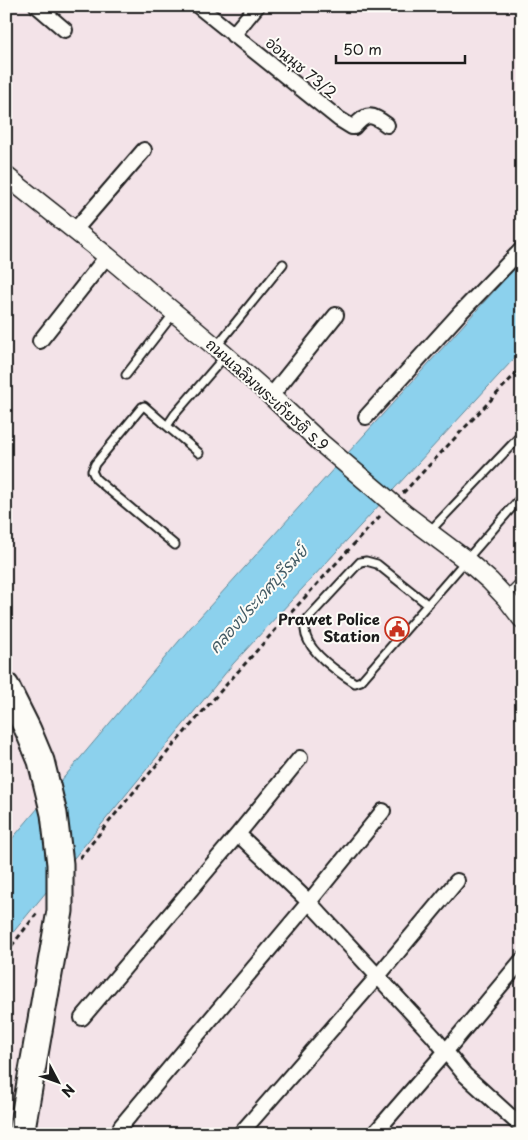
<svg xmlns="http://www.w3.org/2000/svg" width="528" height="1140" viewBox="0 0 528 1140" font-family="'Playpen Sans','Playpen Sans Thai',sans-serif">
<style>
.water{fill:#8cd1ed;stroke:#5f8999}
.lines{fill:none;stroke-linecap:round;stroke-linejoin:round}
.service-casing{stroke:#1c1c1c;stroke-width:11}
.minor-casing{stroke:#1c1c1c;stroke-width:18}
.tertiary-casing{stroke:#1c1c1c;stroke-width:21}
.motorway-casing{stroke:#1c1c1c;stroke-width:29}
.path{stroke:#1c1c1c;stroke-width:3;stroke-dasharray:5 4;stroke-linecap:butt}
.service{stroke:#fdfcf7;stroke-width:7}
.minor{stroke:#fdfcf7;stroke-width:14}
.tertiary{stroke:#fdfcf7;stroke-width:18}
.motorway{stroke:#fdfcf7;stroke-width:25}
.labels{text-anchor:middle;stroke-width:4;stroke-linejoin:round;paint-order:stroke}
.street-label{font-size:15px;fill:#1c1c1c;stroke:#fdfcf7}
.poi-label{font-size:15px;font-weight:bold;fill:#1c1c1c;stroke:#fdfcf7;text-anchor:end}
.water-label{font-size:16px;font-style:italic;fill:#435b65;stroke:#fdfcf7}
</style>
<rect width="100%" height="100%" fill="#f3e3e8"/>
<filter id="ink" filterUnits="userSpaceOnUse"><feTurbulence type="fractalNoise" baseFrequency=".02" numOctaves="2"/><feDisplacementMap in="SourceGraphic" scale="10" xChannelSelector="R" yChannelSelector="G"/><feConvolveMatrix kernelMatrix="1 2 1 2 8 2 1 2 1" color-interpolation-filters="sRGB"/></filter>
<g filter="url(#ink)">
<path class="water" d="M 522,260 L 522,350 L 233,664 L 6,941 L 6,846 L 190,628 Z"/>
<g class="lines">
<g class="service-casing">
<path id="service" d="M 216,347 L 283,264
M 126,375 L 174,313
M 167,426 L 144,406 L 142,407 L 95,464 L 92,471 L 96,479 L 175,545
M 199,453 L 167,426 L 175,414 L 225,356
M 429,532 L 522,434
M 506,597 L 522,581
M 427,604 L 377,564 L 366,561 L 360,562 L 308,618 C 307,622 304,626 305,630 C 306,651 339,673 355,683 L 361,681 L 522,496"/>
</g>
<g class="minor-casing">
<path id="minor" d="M 37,6 L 65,30
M 198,6 L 339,119 L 352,127 L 354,127 C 367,112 372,114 387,125
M 233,35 L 257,6
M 75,230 L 144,150
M 40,341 L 107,256
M 271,396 L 336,315
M 366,417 L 461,312 L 522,249
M 238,834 L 309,902 L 433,1036 L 465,1075 L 522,1127
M 82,1018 L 238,834 L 300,758
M 121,1126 L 309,902 L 383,811
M 240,1134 L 378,976 L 457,881
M 374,1134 L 446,1051 L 522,960"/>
</g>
<g class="tertiary-casing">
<path id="tertiary" d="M 6,176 L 107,256 L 225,355 L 271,396 L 321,443 L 406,515 L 466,560 L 490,581 L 506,598 L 522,619"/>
</g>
<g class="motorway-casing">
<path id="motorway" d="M 6,686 L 28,730 L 41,761 L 54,814 L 60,864 L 60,911 L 21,1134"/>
</g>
<path class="path" d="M 403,493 L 522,367
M 80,858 C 110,820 141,783 172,747 C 240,668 310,591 381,515
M 6,953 L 38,912"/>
<use href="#service" class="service"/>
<use href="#minor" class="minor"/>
<use href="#tertiary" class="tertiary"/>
<use href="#motorway" class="motorway"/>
</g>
</g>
<defs>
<g id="civic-ring" transform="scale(1.25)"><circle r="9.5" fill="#fdfcf7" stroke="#c8321e" stroke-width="1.5"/><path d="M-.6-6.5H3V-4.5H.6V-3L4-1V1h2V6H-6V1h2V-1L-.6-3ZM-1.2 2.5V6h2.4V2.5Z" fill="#c8321e"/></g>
</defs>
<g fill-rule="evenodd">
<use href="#civic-ring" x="397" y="629"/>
</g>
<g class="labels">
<g class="street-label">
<text transform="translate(301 68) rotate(39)" y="5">อ่อนนุช 73/2</text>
<text transform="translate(267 395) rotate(42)" y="5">ถนนเฉลิมพระเกียรติ ร.9</text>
</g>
<g class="poi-label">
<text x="380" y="625">Prawet Police<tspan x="380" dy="17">Station</tspan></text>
</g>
<g class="water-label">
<text transform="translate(258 599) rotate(-48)" y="6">คลองประเวศบุรีรมย์</text>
</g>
</g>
<rect width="528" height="1140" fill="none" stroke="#fdfcf7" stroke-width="25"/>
<rect x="12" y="12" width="503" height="1115" fill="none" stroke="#1c1c1c" stroke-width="2" filter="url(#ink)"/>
<g transform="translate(58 1082) rotate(131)" stroke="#fdfcf7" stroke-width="4" paint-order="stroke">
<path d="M0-4L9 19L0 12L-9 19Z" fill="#1c1c1c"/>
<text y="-8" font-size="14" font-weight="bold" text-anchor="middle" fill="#1c1c1c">N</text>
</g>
<path d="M336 55v8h129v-8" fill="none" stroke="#1c1c1c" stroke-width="2.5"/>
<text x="343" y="55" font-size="15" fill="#1c1c1c" stroke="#fdfcf7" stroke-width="4" paint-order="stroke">50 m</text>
</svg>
